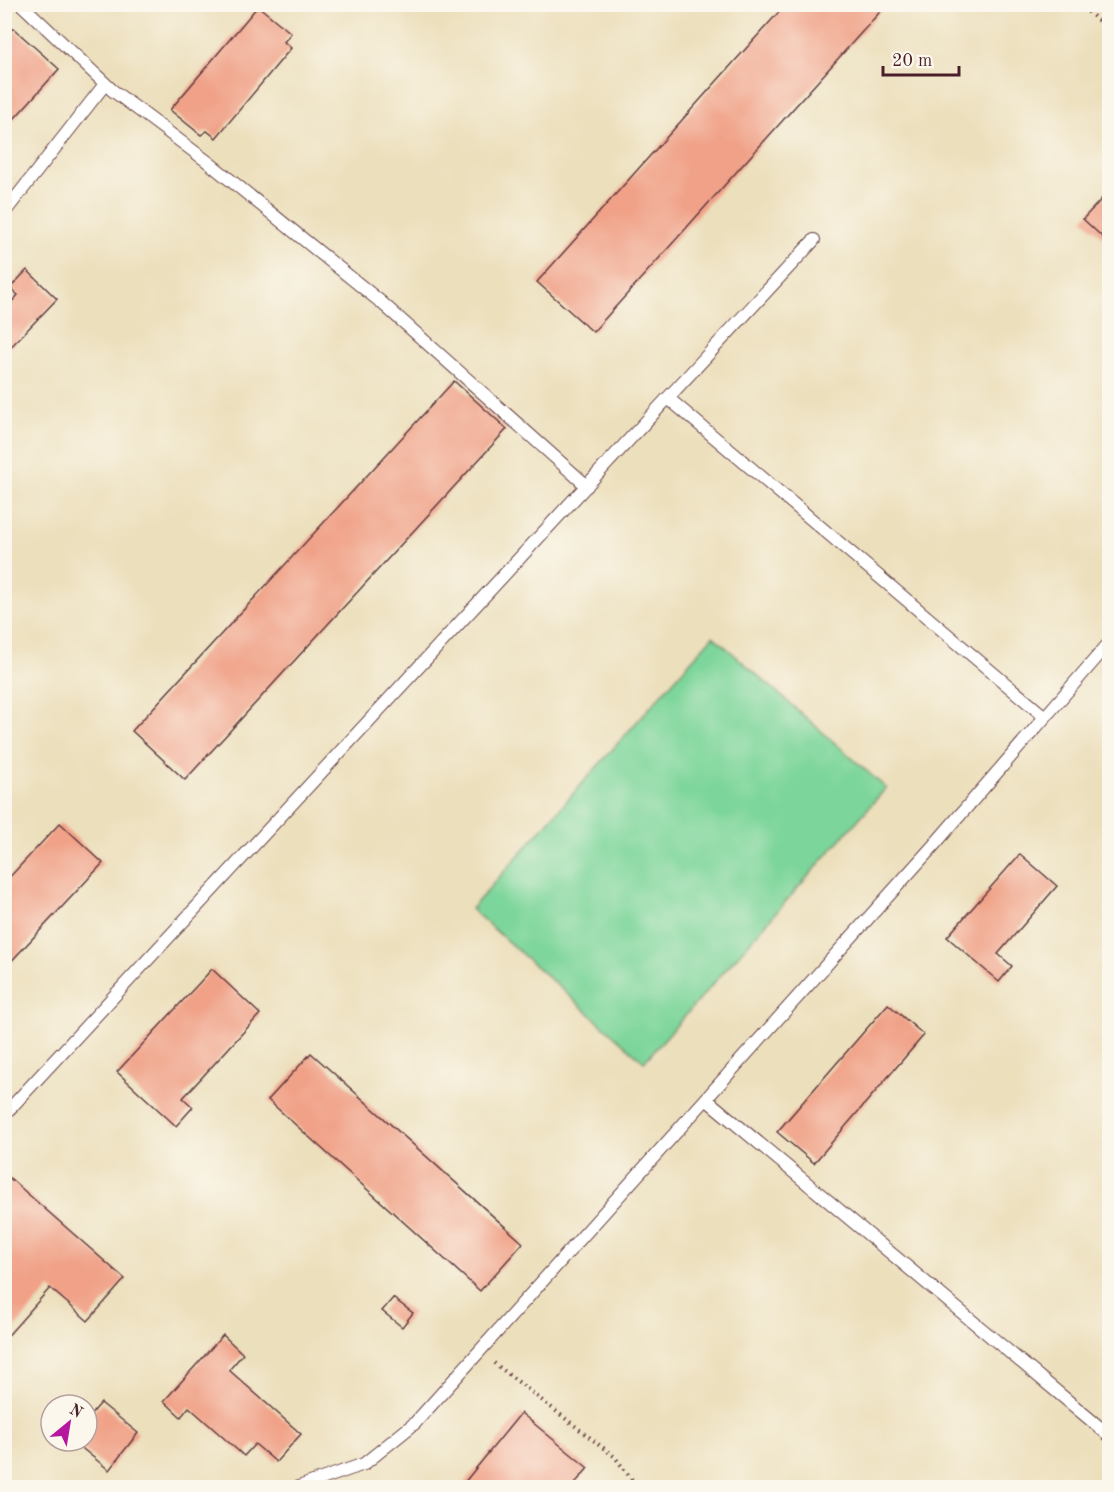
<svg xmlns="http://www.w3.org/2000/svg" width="1114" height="1492" viewBox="0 0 1114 1492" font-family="'Old Standard TT',serif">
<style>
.green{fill:#7cd59a;stroke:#637a62;stroke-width:1.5}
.building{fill:#f0a187}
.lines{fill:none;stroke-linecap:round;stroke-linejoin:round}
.service-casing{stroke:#623c41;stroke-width:14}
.path{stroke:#623c41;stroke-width:4;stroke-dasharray:1.5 4.5;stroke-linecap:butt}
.service{stroke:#fff;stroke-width:12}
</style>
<rect width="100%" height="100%" fill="#fbf7ec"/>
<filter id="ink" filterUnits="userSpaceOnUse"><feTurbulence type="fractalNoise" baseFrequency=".0167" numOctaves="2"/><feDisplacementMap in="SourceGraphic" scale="12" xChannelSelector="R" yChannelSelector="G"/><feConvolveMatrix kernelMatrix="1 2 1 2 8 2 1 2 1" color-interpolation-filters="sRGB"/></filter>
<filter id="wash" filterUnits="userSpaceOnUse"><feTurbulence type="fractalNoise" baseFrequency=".008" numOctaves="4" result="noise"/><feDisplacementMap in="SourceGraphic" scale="24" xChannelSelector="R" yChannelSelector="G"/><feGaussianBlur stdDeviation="1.35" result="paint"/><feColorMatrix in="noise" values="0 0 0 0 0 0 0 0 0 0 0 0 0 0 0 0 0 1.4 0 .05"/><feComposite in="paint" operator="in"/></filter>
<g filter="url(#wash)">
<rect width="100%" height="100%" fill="#ecdfbc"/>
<path class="green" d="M 713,636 L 886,788 L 644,1062 L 471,909 Z"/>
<g id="blocks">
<path class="building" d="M 786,4 L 887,4 L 593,332 L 537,282 Z
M 258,6 L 291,33 L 284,42 L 291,48 L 216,138 L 207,131 L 201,135 L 170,110 Z
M 13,28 L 59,69 L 4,130 L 4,38 Z
M 1110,190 L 1110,244 L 1083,219 Z
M 27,270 L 57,299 L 4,354 L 4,310 L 18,295 L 10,288 Z
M 454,381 L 507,429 L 185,780 L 132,731 Z
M 60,823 L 103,863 L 4,969 L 4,883 Z
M 1020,854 L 1057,886 L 998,954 L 1012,966 L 999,982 L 947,937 Z
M 212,969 L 260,1014 L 183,1098 L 193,1107 L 176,1126 L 117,1072 Z
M 888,1004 L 924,1035 L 814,1163 L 777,1132 Z
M 311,1053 L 523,1243 L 480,1291 L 268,1100 Z
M 4,1173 L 125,1279 L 88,1321 L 50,1288 L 4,1340 Z
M 393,1298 L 413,1313 L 402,1327 L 382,1311 Z
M 223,1335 L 243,1354 L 229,1370 L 301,1434 L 276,1462 L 255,1444 L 244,1456 L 189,1407 L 181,1417 L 164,1401 Z
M 101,1403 L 138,1433 L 109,1470 L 73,1441 L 87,1441 L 87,1419 Z
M 521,1413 L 588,1468 L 571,1488 L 470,1488 L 464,1483 Z"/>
</g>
</g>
<g filter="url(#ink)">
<use href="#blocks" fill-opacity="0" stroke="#623c41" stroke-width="1.5"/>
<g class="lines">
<g class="service-casing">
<path id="service" d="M 21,4 L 112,90 L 208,162 L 382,303 L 587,486
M 4,213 L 105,84
M 668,398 L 1045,717
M 706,1099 L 1110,1436
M 4,1115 L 814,240
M 296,1488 L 364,1464 L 415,1423 L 934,845 L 1110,642"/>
</g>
<path class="path" d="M 1079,4 L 1110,31
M 494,1363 L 615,1457 L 638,1488"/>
<use href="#service" class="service"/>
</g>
</g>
<rect width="1114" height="1492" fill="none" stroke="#fbf7ec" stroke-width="24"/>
<g transform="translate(69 1423) rotate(30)"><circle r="28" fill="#fbf7ec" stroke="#b4a19f" stroke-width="1.5"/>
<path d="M0-4.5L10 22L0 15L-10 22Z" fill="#b5179e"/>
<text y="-9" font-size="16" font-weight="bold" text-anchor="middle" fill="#4a1f2b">N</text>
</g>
<path d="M883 66v9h76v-9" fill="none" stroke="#4a1f2b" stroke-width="3"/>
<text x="892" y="66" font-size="18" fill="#4a1f2b" stroke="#fbf7ec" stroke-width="4.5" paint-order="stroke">20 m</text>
</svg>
